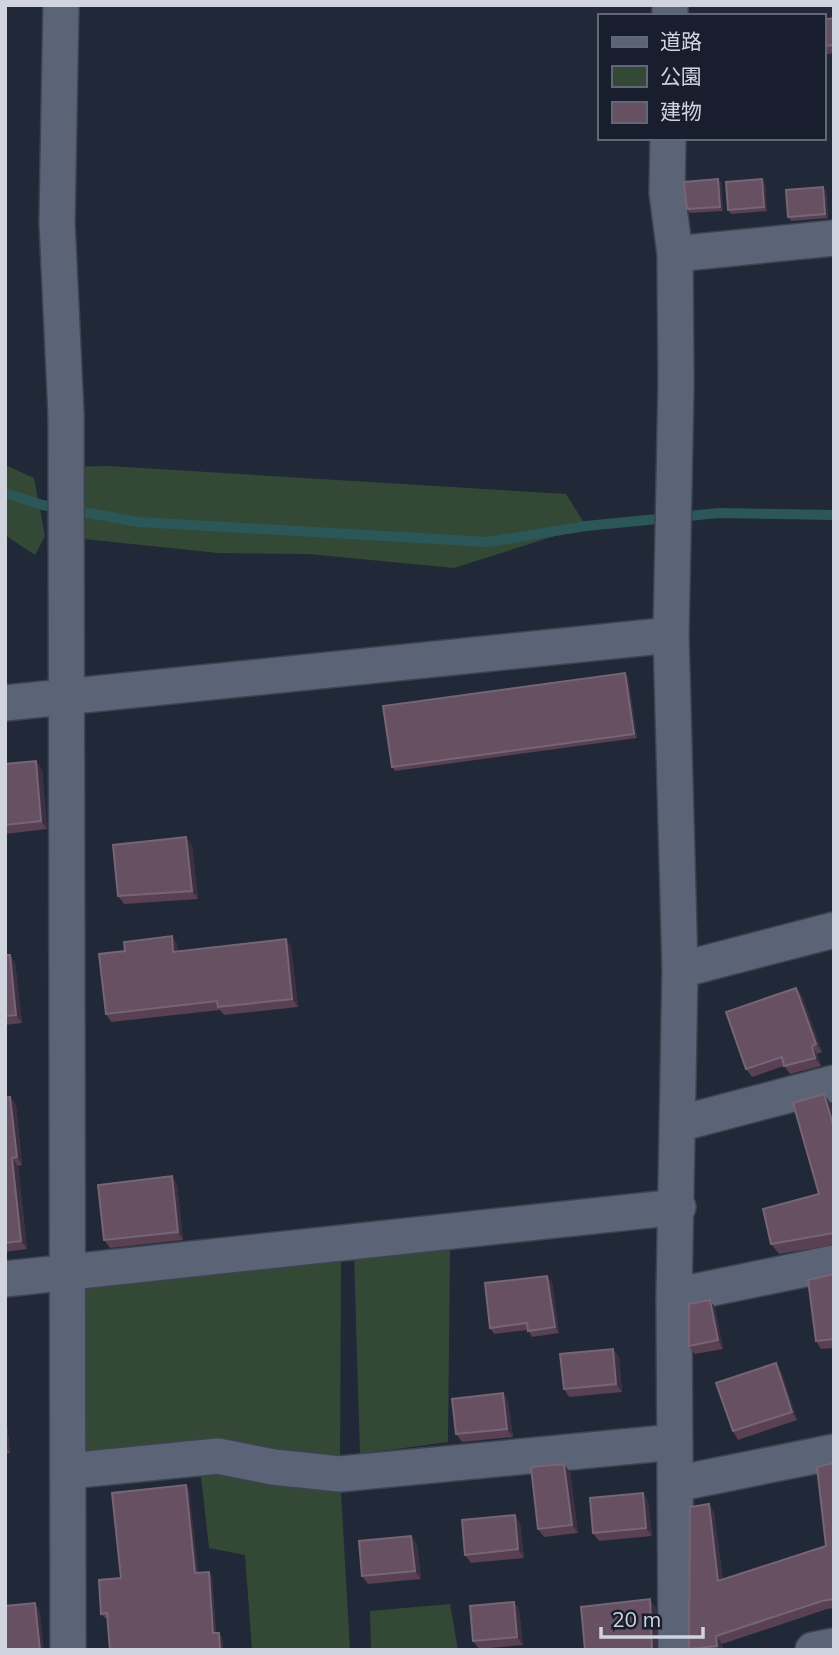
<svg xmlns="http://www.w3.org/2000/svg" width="839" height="1655" viewBox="0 0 839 1655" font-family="Mulish,'Noto Sans JP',sans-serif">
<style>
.green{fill:#334935}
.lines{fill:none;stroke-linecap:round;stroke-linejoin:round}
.stream{stroke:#2c5758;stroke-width:10}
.minor-casing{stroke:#3d4351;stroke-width:38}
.minor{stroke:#5b6376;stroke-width:35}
.wall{fill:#594053}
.shaded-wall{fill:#3d3042}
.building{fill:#665062;stroke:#766575;stroke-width:2}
</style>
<rect width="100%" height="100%" fill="#212838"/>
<path class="green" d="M 5,465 L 34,478 L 45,536 L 35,555 L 5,535 Z
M 109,466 L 566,494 L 586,526 L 454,568 L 308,554 L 218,553 L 65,537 L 65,467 Z
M 450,1245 L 448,1442 L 360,1454 L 354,1254 Z
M 341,1259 L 340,1474 L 350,1650 L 252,1650 L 245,1555 L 209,1548 L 199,1458 L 68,1471 L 68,1284 Z
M 450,1604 L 458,1650 L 371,1650 L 370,1611 Z"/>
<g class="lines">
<path class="stream" d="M 5,493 L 42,505 L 139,522 L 488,542 L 586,526 L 719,513 L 834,515"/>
<g class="minor-casing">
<path id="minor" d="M 61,5 L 57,222 L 66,414 L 68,1650
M 670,16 L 670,5
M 668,138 L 667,193 L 675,254 L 676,384 L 671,635 L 680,970 L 674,1296 L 676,1650
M 675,254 L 834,238
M 5,703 L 671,635
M 680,970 L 834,930
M 678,1124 L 834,1083
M 5,1279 L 678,1207
M 674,1296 L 834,1263
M 68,1471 L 218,1456 L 273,1467 L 340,1474 L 675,1442
M 675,1484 L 834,1452
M 813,1650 L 834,1646"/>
</g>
<use href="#minor" class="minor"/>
</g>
<path class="wall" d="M 834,18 L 834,53 L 823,55 L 823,20 Z
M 718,179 L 721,183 L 723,211 L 690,213 L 687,209 Z
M 762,179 L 765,183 L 767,211 L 731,214 L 728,210 Z
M 823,187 L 826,191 L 828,218 L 791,221 L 788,217 Z
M 625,673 L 628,677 L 637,738 L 395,771 L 392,767 Z
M 5,764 L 42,769 L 47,829 L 5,834 Z
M 192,845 L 198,899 L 124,904 L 118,896 Z
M 172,936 L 177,944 L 178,951 L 286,939 L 291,947 L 298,1007 L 224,1015 L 220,1010 L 111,1022 L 106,1014 L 125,951 Z
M 5,955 L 10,955 L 15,963 L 22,1023 L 5,1025 Z
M 796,988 L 802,996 L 822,1052 L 817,1054 L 821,1066 L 790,1074 L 784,1066 L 752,1077 L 746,1069 Z
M 824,1094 L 831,1104 L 834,1113 L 834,1245 L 779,1254 L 771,1244 L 819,1194 Z
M 10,1097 L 16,1105 L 22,1165 L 18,1166 L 27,1249 L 5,1252 L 5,1098 Z
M 177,1184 L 183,1240 L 110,1248 L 104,1240 Z
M 834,1274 L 834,1348 L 821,1349 L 816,1341 Z
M 547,1276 L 552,1282 L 559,1333 L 532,1337 L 528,1330 L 494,1334 L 490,1328 Z
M 710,1300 L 715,1308 L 723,1349 L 695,1354 L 689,1346 Z
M 613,1349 L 619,1357 L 622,1392 L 569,1397 L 564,1389 Z
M 781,1371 L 797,1420 L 738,1440 L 733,1431 Z
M 503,1393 L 508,1401 L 513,1437 L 462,1442 L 456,1434 Z
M 5,1406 L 10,1453 L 5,1454 Z
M 834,1463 L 834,1608 L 827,1609 L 722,1644 L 723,1650 L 689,1649 L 709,1504 L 714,1513 L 723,1580 L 826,1546 Z
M 570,1472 L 578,1533 L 544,1537 L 538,1529 Z
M 186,1485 L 189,1490 L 198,1573 L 209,1572 L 212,1577 L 216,1633 L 219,1633 L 222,1638 L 223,1650 L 110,1650 L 108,1618 L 105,1618 L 101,1614 L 121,1578 Z
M 643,1493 L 648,1501 L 652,1536 L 599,1541 L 593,1533 Z
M 520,1523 L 524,1558 L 471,1563 L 465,1555 Z
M 417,1544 L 421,1579 L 368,1584 L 362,1576 Z
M 514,1602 L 519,1610 L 523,1645 L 479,1649 L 473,1641 Z"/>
<path class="shaded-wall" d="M 718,179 L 721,183 L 723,211 L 720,207 Z
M 762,179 L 765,183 L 767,211 L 764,207 Z
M 823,187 L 826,191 L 828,218 L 825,214 Z
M 625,673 L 628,677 L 637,738 L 634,734 Z
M 36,761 L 42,769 L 47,829 L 41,821 Z
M 186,837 L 192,845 L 198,899 L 192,891 Z
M 172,936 L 177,944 L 179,960 L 173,952 Z
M 286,939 L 291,947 L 298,1007 L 292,999 Z
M 10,955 L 15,963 L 22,1023 L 16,1015 Z
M 796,988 L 802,996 L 822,1052 L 816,1044 Z
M 812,1046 L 817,1054 L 821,1066 L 815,1058 Z
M 824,1094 L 831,1104 L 834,1113 L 834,1128 Z
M 10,1097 L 16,1105 L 22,1165 L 17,1157 Z
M 12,1158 L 18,1166 L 27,1249 L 21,1241 Z
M 172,1176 L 177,1184 L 183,1240 L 178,1232 Z
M 547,1276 L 552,1282 L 559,1333 L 555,1327 Z
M 710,1300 L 715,1308 L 723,1349 L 718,1340 Z
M 613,1349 L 619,1357 L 622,1392 L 616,1384 Z
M 776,1363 L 781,1371 L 797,1420 L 792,1412 Z
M 503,1393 L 508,1401 L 513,1437 L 507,1429 Z
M 5,1406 L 10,1453 L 5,1446 Z
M 564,1464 L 570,1472 L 578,1533 L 572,1525 Z
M 186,1485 L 189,1490 L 199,1578 L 195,1573 Z
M 643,1493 L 648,1501 L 652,1536 L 646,1528 Z
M 709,1504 L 714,1513 L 724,1589 L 718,1581 Z
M 515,1515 L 520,1523 L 524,1558 L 518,1549 Z
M 411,1536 L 417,1544 L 421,1579 L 415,1571 Z
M 209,1572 L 212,1577 L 216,1638 L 213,1633 Z
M 650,1599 L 656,1608 L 658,1650 L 652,1650 Z
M 514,1602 L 519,1610 L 523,1645 L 517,1637 Z
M 35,1603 L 40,1611 L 44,1650 L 40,1650 Z
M 219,1633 L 222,1638 L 223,1650 L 220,1650 Z
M 716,1636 L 722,1644 L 723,1650 L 720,1650 L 717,1646 Z"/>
<path class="building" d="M 834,18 L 834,45 L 823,46 L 823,20 Z
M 718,179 L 720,207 L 687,209 L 684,182 Z
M 762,179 L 764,207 L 728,210 L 726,182 Z
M 823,187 L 825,214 L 788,217 L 786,190 Z
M 625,673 L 634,734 L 392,767 L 383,706 Z
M 36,761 L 41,821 L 5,825 L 5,764 Z
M 186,837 L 192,891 L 118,896 L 113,845 Z
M 172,936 L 173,952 L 286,939 L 292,999 L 218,1007 L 217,1001 L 106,1014 L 99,954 L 125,951 L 124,942 Z
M 5,955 L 10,955 L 16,1015 L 5,1016 Z
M 796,988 L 816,1044 L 812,1046 L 815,1058 L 784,1066 L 782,1057 L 746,1069 L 726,1012 Z
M 824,1094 L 834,1128 L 834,1233 L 771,1244 L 763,1209 L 819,1194 L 793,1103 Z
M 10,1097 L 17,1157 L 12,1158 L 21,1241 L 5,1243 L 5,1098 Z
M 172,1176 L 178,1232 L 104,1240 L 98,1185 Z
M 834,1274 L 834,1339 L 816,1341 L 808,1280 Z
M 547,1276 L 555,1327 L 528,1331 L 527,1323 L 490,1328 L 485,1283 Z
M 710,1300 L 718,1340 L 689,1346 L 689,1304 Z
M 613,1349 L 616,1384 L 564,1389 L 560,1354 Z
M 776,1363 L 792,1412 L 733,1431 L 716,1383 Z
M 503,1393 L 507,1429 L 456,1434 L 452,1399 Z
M 834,1463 L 834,1599 L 822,1601 L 716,1636 L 717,1646 L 689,1649 L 690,1507 L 709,1504 L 718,1581 L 826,1546 L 817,1467 Z
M 564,1464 L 572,1525 L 538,1529 L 531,1467 Z
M 186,1485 L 195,1573 L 209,1572 L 213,1633 L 219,1633 L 220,1650 L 110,1650 L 107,1613 L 101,1614 L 99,1580 L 121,1578 L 112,1493 Z
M 643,1493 L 646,1528 L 593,1533 L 590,1498 Z
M 515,1515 L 518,1549 L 465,1555 L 462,1520 Z
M 411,1536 L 415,1571 L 362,1576 L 359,1541 Z
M 650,1599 L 652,1650 L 585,1650 L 581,1607 Z
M 514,1602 L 517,1637 L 473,1641 L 470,1606 Z
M 35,1603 L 40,1650 L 5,1650 L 5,1606 Z"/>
<rect width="839" height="1655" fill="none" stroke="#cfd4df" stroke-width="14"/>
<rect x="598" y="14" width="228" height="126" fill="#181e2e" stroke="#616775" stroke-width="2"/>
<rect x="612" y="37" width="35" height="10" fill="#5b6376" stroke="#616775" stroke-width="2"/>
<text x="660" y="49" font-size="21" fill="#cfd4df">道路</text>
<rect x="612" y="66" width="35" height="21" fill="#334935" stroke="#616775" stroke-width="2"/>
<text x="660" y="84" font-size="21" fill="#cfd4df">公園</text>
<rect x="612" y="102" width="35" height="21" fill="#665062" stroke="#616775" stroke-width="2"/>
<text x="660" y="119" font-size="21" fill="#cfd4df">建物</text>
<path d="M601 1627v10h102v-10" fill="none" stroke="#cfd4df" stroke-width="3.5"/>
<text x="612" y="1627" font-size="21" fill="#cfd4df" stroke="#181e2e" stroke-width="5" paint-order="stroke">20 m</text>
</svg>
